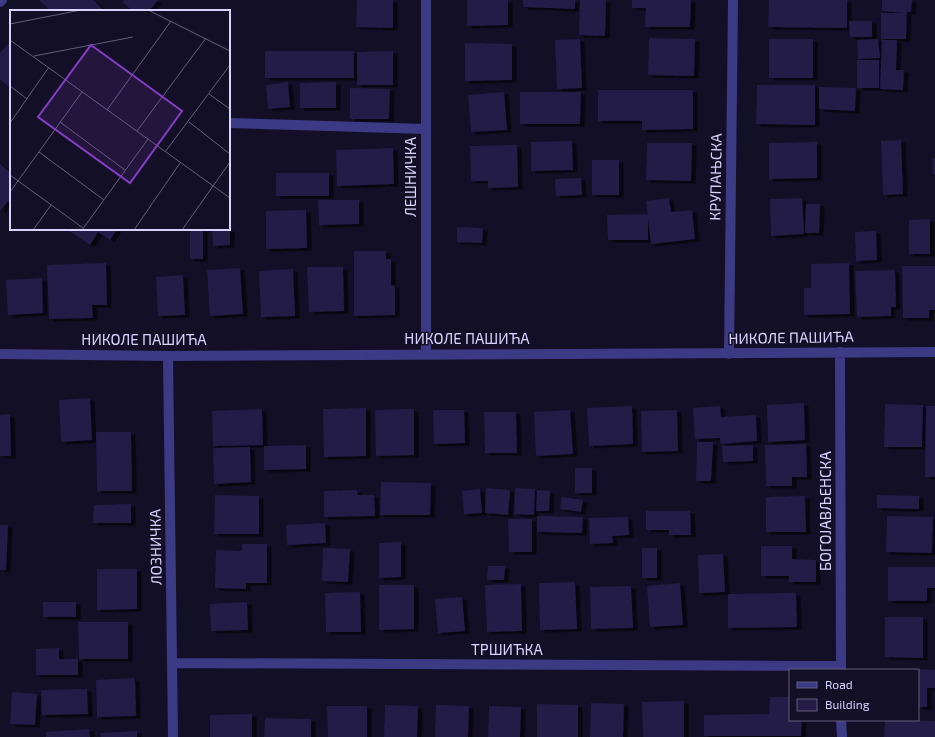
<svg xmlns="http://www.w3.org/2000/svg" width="935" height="737" viewBox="0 0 935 737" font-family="'Exo 2',sans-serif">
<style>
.building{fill:#241b47;filter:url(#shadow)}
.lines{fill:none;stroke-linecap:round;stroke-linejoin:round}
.service{stroke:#3d3a85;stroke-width:10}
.minor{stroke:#3d3a85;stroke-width:10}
.labels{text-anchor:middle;stroke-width:3;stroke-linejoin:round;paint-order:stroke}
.street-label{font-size:15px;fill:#d9d4ff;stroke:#130f26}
.inset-road{fill:none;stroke:#625e7d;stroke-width:1}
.view{fill:#843dc5;fill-opacity:0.15;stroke:#843dc5;stroke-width:2}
.inset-edge{fill:none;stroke:#d9d4ff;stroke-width:2}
</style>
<defs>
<filter id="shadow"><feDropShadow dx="4.5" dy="2.5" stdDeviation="0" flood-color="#0009"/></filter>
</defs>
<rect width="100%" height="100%" fill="#130f26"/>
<path class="building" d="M 39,0 L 93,0 L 105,11 L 51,11 Z
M 124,0 L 158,0 L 149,11 L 133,11 L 122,2 Z
M 357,0 L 393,0 L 393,28 L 356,27 Z
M 467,0 L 508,0 L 508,25 L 467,26 Z
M 523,0 L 575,0 L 575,9 L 523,7 Z
M 580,0 L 606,0 L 605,36 L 579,35 Z
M 632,0 L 691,0 L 690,27 L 645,27 L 646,8 L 632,8 Z
M 769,0 L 847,0 L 847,28 L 768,27 Z
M 882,0 L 912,0 L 911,12 L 907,12 L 906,39 L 881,39 L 881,13 L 904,13 L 882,11 Z
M 849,21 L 872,21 L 872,37 L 850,37 Z
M 649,38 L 695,39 L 694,76 L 648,75 Z
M 580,39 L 582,88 L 557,89 L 555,40 Z
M 769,39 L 813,39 L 813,78 L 769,78 Z
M 878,39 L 880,58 L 858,59 L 857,40 Z
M 882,40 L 897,40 L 896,70 L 904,70 L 903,90 L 880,89 Z
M 10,42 L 11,42 L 11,89 L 0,79 L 0,53 Z
M 465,43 L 512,44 L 512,80 L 465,81 Z
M 265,51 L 354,51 L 354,78 L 265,78 Z
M 393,51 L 393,85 L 357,85 L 357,52 Z
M 857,60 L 879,60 L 879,88 L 857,88 Z
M 288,82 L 290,107 L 268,109 L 266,85 Z
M 336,82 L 336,108 L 300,108 L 300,83 Z
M 757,85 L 815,85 L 815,125 L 756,124 Z
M 819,87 L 856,88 L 855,111 L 819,109 Z
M 350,88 L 390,89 L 389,119 L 350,119 Z
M 598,90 L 693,90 L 693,129 L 642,130 L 642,121 L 598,121 Z
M 504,92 L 507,130 L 471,132 L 468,95 Z
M 520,92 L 581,92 L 580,124 L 520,124 Z
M 901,140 L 903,194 L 883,195 L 881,141 Z
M 572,141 L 573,170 L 531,171 L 531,142 Z
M 817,142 L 817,178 L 769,179 L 769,143 Z
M 647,143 L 692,143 L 691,181 L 646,180 Z
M 517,145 L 518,187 L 488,188 L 488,181 L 471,181 L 470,146 Z
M 393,148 L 394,184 L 337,186 L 336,150 Z
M 933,158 L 935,158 L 935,174 L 933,174 Z
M 592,160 L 619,160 L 619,195 L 592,195 Z
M 0,164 L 11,173 L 11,198 L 0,211 Z
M 276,173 L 329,173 L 329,196 L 276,196 Z
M 581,178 L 582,195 L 556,196 L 555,179 Z
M 669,198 L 671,212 L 692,210 L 695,239 L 651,244 L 646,201 Z
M 802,198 L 804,234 L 771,236 L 770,199 Z
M 318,200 L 359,200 L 359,224 L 319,225 Z
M 806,204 L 820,204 L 819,233 L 805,233 Z
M 306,210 L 307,248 L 266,249 L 266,211 Z
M 648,214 L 648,240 L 608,240 L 607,215 Z
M 930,219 L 930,254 L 909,254 L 909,220 Z
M 457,227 L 483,228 L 482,243 L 457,242 Z
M 66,229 L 117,229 L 110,240 L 98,232 L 90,245 Z
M 190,229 L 203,229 L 203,259 L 190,259 Z
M 212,229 L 230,229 L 230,245 L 213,246 Z
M 876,231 L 877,260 L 856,261 L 855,232 Z
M 354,251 L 386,251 L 386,259 L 391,259 L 391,285 L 395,286 L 395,315 L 354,316 Z
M 106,263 L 107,305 L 92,305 L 93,318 L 49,319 L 47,265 Z
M 849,263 L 850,314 L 804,315 L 804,288 L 811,288 L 811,264 Z
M 902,266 L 935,266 L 935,310 L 929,310 L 929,318 L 903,318 Z
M 307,267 L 343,267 L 344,311 L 309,312 Z
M 240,268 L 243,314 L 210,316 L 207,270 Z
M 293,269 L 295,316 L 261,317 L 259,271 Z
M 895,270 L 896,307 L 891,307 L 891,316 L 857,317 L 855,271 Z
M 183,275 L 185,315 L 158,316 L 156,277 Z
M 42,278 L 43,313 L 8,315 L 6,280 Z
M 90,398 L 92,440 L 61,442 L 59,400 Z
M 804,403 L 805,440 L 768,442 L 767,405 Z
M 885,404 L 923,405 L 922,447 L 884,447 Z
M 632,406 L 633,444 L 589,446 L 587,408 Z
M 720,406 L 721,417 L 756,415 L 757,441 L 721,444 L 720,438 L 695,439 L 693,408 Z
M 926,406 L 935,406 L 935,477 L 925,477 Z
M 366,408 L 366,456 L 324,457 L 323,409 Z
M 262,409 L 263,445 L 213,446 L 212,411 Z
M 414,409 L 414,455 L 376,456 L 375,410 Z
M 433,410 L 464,410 L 465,443 L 434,444 Z
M 570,410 L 573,454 L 536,456 L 534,412 Z
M 677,410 L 678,451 L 642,452 L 641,411 Z
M 484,412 L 516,412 L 517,453 L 485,453 Z
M 10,414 L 11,456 L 0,456 L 0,415 Z
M 96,432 L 131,432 L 132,491 L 97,491 Z
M 697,442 L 713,442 L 711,481 L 696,481 Z
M 806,444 L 807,477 L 792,477 L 792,486 L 766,486 L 765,445 Z
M 306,445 L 306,469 L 264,470 L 264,446 Z
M 753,445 L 753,461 L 723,462 L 722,446 Z
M 250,447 L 251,482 L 214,484 L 213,448 Z
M 575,468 L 592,468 L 592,493 L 575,493 Z
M 381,482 L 431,483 L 430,515 L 380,515 Z
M 486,488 L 510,490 L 508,515 L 485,513 Z
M 515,488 L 535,489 L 534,515 L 514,514 Z
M 480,489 L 482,513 L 464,514 L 462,491 Z
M 357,490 L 358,495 L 374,495 L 375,516 L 324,517 L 324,491 Z
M 537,490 L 550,491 L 549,511 L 536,511 Z
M 215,495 L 259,496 L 259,534 L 214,534 Z
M 877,495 L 919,496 L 919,509 L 877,508 Z
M 805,496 L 806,532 L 766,532 L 766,497 Z
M 562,497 L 583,500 L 581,512 L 560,509 Z
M 131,504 L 131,523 L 93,523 L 94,505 Z
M 646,511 L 690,511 L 691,535 L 669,535 L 669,530 L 646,530 Z
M 537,516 L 583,517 L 582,533 L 537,532 Z
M 887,516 L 933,517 L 932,553 L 886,552 Z
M 628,517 L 629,535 L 612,536 L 613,543 L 590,544 L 589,518 Z
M 508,519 L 532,519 L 532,552 L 509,552 Z
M 325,523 L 326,543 L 287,545 L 286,525 Z
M 0,525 L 8,525 L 6,570 L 0,570 Z
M 401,542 L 401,577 L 379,578 L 379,543 Z
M 242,544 L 267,544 L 267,583 L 246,583 L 246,589 L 215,588 L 216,550 L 242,551 Z
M 761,546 L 792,546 L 792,559 L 816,560 L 816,582 L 789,582 L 789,576 L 761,576 Z
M 323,548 L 350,549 L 348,582 L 322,581 Z
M 642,548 L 657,548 L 657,578 L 642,578 Z
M 723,554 L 725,592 L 699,593 L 698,555 Z
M 488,566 L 505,566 L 504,580 L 487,580 Z
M 888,567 L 935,567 L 935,588 L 927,588 L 927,601 L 888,601 Z
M 97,569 L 137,569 L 137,609 L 97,610 Z
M 575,582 L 577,629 L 540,630 L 539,583 Z
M 680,583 L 683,625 L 650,627 L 647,586 Z
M 521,584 L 522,631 L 487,632 L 485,585 Z
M 379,585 L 414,585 L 414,629 L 379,630 Z
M 631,586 L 633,628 L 591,629 L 590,587 Z
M 360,592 L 361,632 L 326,632 L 325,593 Z
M 796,593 L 797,627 L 728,628 L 728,594 Z
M 462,597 L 465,631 L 438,633 L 435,599 Z
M 43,602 L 76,602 L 76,617 L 43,617 Z
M 247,602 L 248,630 L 211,631 L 210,604 Z
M 885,617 L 923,617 L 923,658 L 885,657 Z
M 78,622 L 128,622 L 128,659 L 79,659 Z
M 59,648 L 59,659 L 78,659 L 78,675 L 36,675 L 36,649 Z
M 918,669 L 935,670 L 935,688 L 927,688 L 927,707 L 918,707 Z
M 135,678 L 136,716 L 97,717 L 96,680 Z
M 87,689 L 88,714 L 42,715 L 41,690 Z
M 12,692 L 37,694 L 35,725 L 10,724 Z
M 770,697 L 790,697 L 790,720 L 802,720 L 801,736 L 704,736 L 704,715 L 769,714 Z
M 684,701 L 684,737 L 643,737 L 642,702 Z
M 591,703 L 624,704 L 623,737 L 590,737 Z
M 537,704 L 578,705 L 578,737 L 537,737 Z
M 385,705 L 418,706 L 417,737 L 384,737 Z
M 436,705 L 469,706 L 468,737 L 435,737 Z
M 327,706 L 367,706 L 367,737 L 328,737 Z
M 489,706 L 521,707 L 520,737 L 488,737 Z
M 252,714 L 252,737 L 210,737 L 210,715 Z
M 265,718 L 311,719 L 311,737 L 264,737 Z
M 885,720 L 935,721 L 935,737 L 884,737 Z
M 89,729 L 90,737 L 46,737 L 46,732 Z
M 137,731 L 137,737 L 101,737 L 100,733 Z"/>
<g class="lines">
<path class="service" d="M 229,123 L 426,129"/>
<path class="minor" d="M 426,0 L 426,354
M 0,2 L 2,0
M 840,352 L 841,670
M 0,354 L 168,356 L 935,352
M 729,354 L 733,0
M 168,356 L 173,737
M 172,663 L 841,666
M 841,720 L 842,737"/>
</g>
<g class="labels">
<g class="street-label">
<text transform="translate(411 177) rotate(-90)" y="5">ЛЕШНИЧКА</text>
<text transform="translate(716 177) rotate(-89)" y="5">КРУПАЊСКА</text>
<text transform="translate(791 338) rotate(-1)" y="5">НИКОЛЕ ПАШИЋА</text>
<text x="467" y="344">НИКОЛЕ ПАШИЋА</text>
<text x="144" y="345">НИКОЛЕ ПАШИЋА</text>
<text transform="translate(826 511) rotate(-90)" y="5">БОГОЈАВЉЕНСКА</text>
<text transform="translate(156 547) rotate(-91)" y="5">ЛОЗНИЧКА</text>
<text x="507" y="655">ТРШИЋКА</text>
</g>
</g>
<g transform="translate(10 10)">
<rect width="220" height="220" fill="#130f26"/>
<path class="inset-road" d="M 138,0 L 220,41M 0,14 L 71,0M 0,30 L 220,188M 24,46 L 123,27M 0,76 L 17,89M 199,84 L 220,99M 97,100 L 161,11M 50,112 L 115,160M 179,112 L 220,144M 0,113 L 39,57M 127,121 L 196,28M 29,142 L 94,190M 155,142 L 220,55M 0,165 L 73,218M 0,182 L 72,82M 23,220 L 41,195M 72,220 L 138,129M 124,220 L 170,153M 172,220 L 220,152"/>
<path class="view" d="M 81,35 L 172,101 L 120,173 L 28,107 Z"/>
<rect width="220" height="220" class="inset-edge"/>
</g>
<rect x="789" y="669" width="130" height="52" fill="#130f26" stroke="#625e7d"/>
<rect x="797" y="682" width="20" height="6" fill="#3d3a85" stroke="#625e7d"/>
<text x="825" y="689" font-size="12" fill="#d9d4ff">Road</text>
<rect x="797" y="699" width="20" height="12" fill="#241b47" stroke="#625e7d"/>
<text x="825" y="709" font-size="12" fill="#d9d4ff">Building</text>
</svg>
